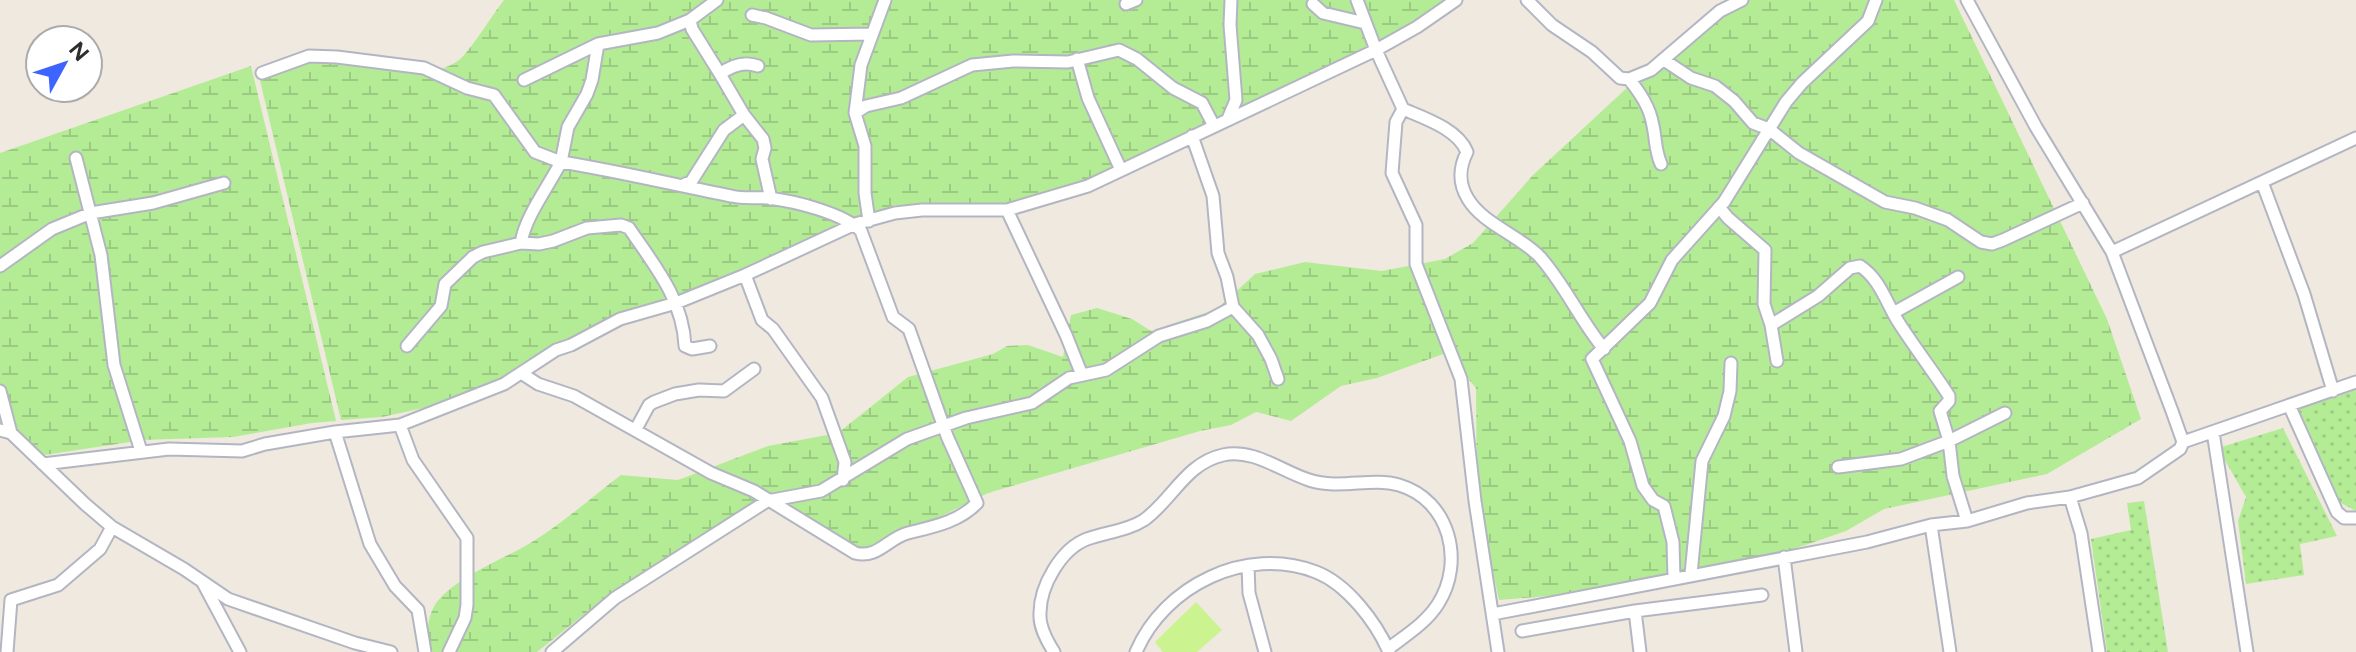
<svg xmlns="http://www.w3.org/2000/svg" width="2356" height="652" viewBox="0 0 2356 652" font-family="Figtree,sans-serif">
<style>
.green{fill:url(#green-dots)}
.wetland{fill:url(#wetland-marsh)}
.pitch{fill:#cbf491}
.lines{fill:none;stroke-linecap:round;stroke-linejoin:round}
.minor-casing{stroke:#b3b6c2;stroke-width:15}
.minor{stroke:#fff;stroke-width:11}
</style>
<defs>
<pattern id="green-dots" width="8" height="8" patternUnits="userSpaceOnUse" patternTransform="scale(2)"><rect width="8" height="8" fill="#b4ec96"/><path d="M2 2h.1M6 6h.1" fill="none" stroke="#9bcb82" stroke-width="1.8" stroke-linecap="round"/></pattern>
<pattern id="wetland-marsh" width="20" height="14" patternUnits="userSpaceOnUse" patternTransform="scale(2)"><rect width="20" height="14" fill="#b4ec96"/><path d="M1 5h8M5 5V1M11 12h8M15 12V8" fill="none" stroke="#9bcb82"/></pattern>
</defs>
<rect width="100%" height="100%" fill="#f0e9df"/>
<path class="green" d="M 2356,390 L 2356,511 L 2339,502 L 2297,410 C 2316,401 2336,398 2356,390 Z
M 2283,428 L 2337,536 L 2300,544 L 2304,575 L 2246,584 L 2238,521 L 2246,497 L 2218,448 Z
M 2144,501 L 2168,652 L 2107,652 L 2091,539 L 2131,530 L 2127,503 Z"/>
<path class="wetland" d="M 504,0 L 1228,0 L 1231,85 L 1226,117 L 1090,180 L 1007,206 L 894,205 L 776,257 L 657,305 L 489,387 L 428,407 L 382,417 L 341,420 L 257,68 C 284,62 309,57 337,59 C 374,63 426,85 459,60 C 472,49 492,15 504,0 Z
M 1234,0 L 1452,0 L 1361,52 L 1240,111 Z
M 1725,0 L 1954,0 L 2107,319 L 2141,419 L 2047,474 L 1884,509 L 1846,531 L 1785,552 L 1585,593 L 1499,600 L 1477,497 L 1476,388 L 1446,353 L 1377,378 L 1341,386 L 1291,421 L 1256,412 L 1231,425 L 1200,431 L 988,493 L 875,549 L 860,551 L 783,505 L 772,493 L 611,593 L 537,652 L 433,652 C 424,634 427,611 442,596 C 466,573 504,559 532,542 C 563,523 592,497 621,475 L 678,480 L 768,446 L 838,433 L 908,377 L 993,354 L 1007,346 L 1028,345 L 1063,357 L 1071,315 L 1097,308 L 1132,319 L 1151,331 L 1217,309 L 1255,274 L 1305,262 L 1382,271 L 1445,259 L 1473,243 L 1533,175 L 1685,34 Z
M 251,66 L 336,421 L 312,423 L 233,437 L 143,440 L 45,455 L 29,446 L 12,427 L 0,383 L 0,153 Z"/>
<path class="pitch" d="M 1196,602 L 1222,630 L 1197,652 L 1163,652 L 1155,642 Z"/>
<g class="lines">
<g class="minor-casing">
<path id="minor" d="M 1357,0 L 1376,50 L 1403,109 L 1396,122 L 1392,173 L 1416,225 L 1416,264 L 1461,379 L 1475,501 L 1498,652
M 1527,0 L 1552,25 L 1592,52 L 1620,78 L 1629,79 L 1651,70 L 1720,11 L 1742,0
M 1126,4 L 1136,0
M 1313,4 L 1323,13 L 1365,23
M 752,15 L 766,18 L 811,35 L 872,34
M 690,20 L 692,29 L 720,74 C 731,66 745,61 758,66
M 1077,59 L 1088,98 L 1121,170
M 1664,60 L 1691,78 L 1715,86 L 1734,101 L 1753,123 L 1769,129 L 1799,153 L 1885,202 L 1915,208 L 1948,220 L 1981,242 L 1992,244 L 2003,240 L 2083,203
M 262,73 L 309,56 L 337,57 L 424,68 L 467,88 L 494,95 L 535,152 L 561,162 C 548,187 525,217 521,243
M 720,74 L 744,115 L 763,139 L 765,148 L 762,159 L 771,199
M 1629,79 C 1640,93 1650,107 1653,126 C 1656,139 1655,151 1661,164
M 524,80 L 598,44 L 658,33 L 690,20 L 717,0
M 1403,109 C 1424,118 1458,129 1467,152 C 1459,168 1458,183 1468,199 C 1483,224 1519,235 1540,257 C 1565,285 1580,320 1604,349
M 855,113 L 866,106 L 901,98 L 972,65 L 1013,61 L 1068,62 L 1119,50 L 1137,59 L 1173,88 L 1202,103 L 1214,126
M 1228,119 L 1236,100 L 1230,25 L 1231,0
M 1192,136 L 1213,196 L 1218,253 L 1227,277 L 1233,307 L 1258,335 L 1271,359 L 1278,379
M 76,158 L 101,255 L 114,365 L 141,451
M 2262,182 L 2304,294 L 2333,391
M 685,184 L 691,182 L 724,130 L 744,115
M 1719,207 L 1728,218 L 1765,250 L 1764,304 L 1771,325 L 1777,361
M 1007,210 L 1066,335 L 1082,375
M 869,221 L 865,193 L 865,146 L 855,113 L 861,65 L 885,0
M 2112,252 L 2356,138
M 0,266 L 52,229 L 91,213 L 153,203 L 224,183
M 745,275 L 762,320 L 773,329 L 822,398 L 845,462 L 843,480
M 1893,313 L 1958,277
M 1771,325 L 1818,296 L 1850,268 L 1860,266 C 1881,280 1886,303 1899,323 C 1915,348 1933,371 1949,396 L 1949,401 L 1940,411 L 1949,441 L 1953,476 L 1967,521
M 407,346 L 441,306 L 445,284 L 473,257 L 483,252 L 521,243 L 539,244 L 553,241 L 587,228 L 621,225 L 629,228 C 654,265 683,299 685,346 L 692,349 L 710,346
M 521,373 L 538,384 L 574,396 L 711,473 L 754,491 L 855,553 C 878,559 888,538 908,533 C 932,527 959,522 977,503 L 947,436 L 909,329 L 893,317 L 861,231 C 843,213 794,201 768,198 C 756,197 744,199 731,196 C 675,185 618,171 561,162 L 568,127 L 587,94 L 592,80 L 598,44
M 0,391 L 11,433
M 2289,405 L 2337,512 L 2344,518 L 2356,518
M 400,425 L 413,460 L 467,538 L 467,605 L 465,618 L 449,652
M 636,429 L 649,405 L 654,402 L 675,394 L 699,390 L 724,391 L 754,369
M 0,430 L 11,433 L 85,504 L 112,527 L 184,569 L 228,599 L 355,643 L 391,652
M 335,432 L 370,544 L 395,586 L 418,610 L 425,652
M 2213,432 L 2247,652
M 2183,442 L 2356,382
M 43,464 L 169,449 L 242,451 L 265,444 L 335,432 L 400,425 L 504,384 L 556,350 L 571,345 L 620,319 L 676,303 L 745,275 L 855,224 L 895,213 L 922,210 L 1007,210 L 1088,186 L 1376,50 L 1417,27 L 1456,0
M 1838,467 L 1901,459 L 1949,441 L 2005,413
M 2070,497 L 2081,533 L 2099,652
M 1931,525 L 1950,652
M 1784,557 L 1796,652
M 1248,566 L 1249,593 L 1265,652
M 1691,574 L 1702,461 L 1724,416 L 1730,391 L 1731,363
M 1674,578 L 1673,542 L 1664,506 L 1653,500 L 1643,486 L 1630,441 L 1592,359 L 1650,303 L 1672,260 L 1724,202 L 1786,102 L 1802,83 L 1868,21 L 1876,0
M 203,583 L 240,652
M 1635,611 L 1640,652
M 1493,614 L 1867,542 L 1931,525 L 1967,521 L 2027,503 L 2070,497 L 2138,478 L 2180,449 L 2183,442 L 2172,411 L 2112,252 L 2036,127 L 1967,0
M 1522,631 L 1635,611 L 1762,595
M 7,652 L 11,600 L 58,585 L 100,549 L 112,527
M 552,652 L 615,598 L 767,501 L 821,491 L 907,439 L 966,418 L 1032,403 L 1069,378 L 1106,370 L 1159,336 L 1207,321 L 1233,307
M 1054,652 C 1047,641 1039,627 1040,613 C 1040,586 1061,549 1087,539 C 1106,532 1127,531 1144,520 C 1172,500 1186,463 1223,455 C 1253,448 1281,471 1309,480 C 1340,490 1371,477 1399,485 C 1450,500 1465,562 1438,604 C 1426,623 1406,635 1388,649
M 1136,652 C 1164,586 1246,545 1316,572 C 1347,584 1376,622 1389,652"/>
</g>
<use href="#minor" class="minor"/>
</g>
<g transform="translate(64 64) rotate(50)"><circle r="38" fill="#ffffff" stroke="#ababab" stroke-width="2"/>
<path d="M0-6L14 30L0 20L-14 30Z" fill="#3d64ff"/>
<text y="-12" font-size="22" font-weight="bold" text-anchor="middle" fill="#2e2e2e">N</text>
</g>
</svg>
